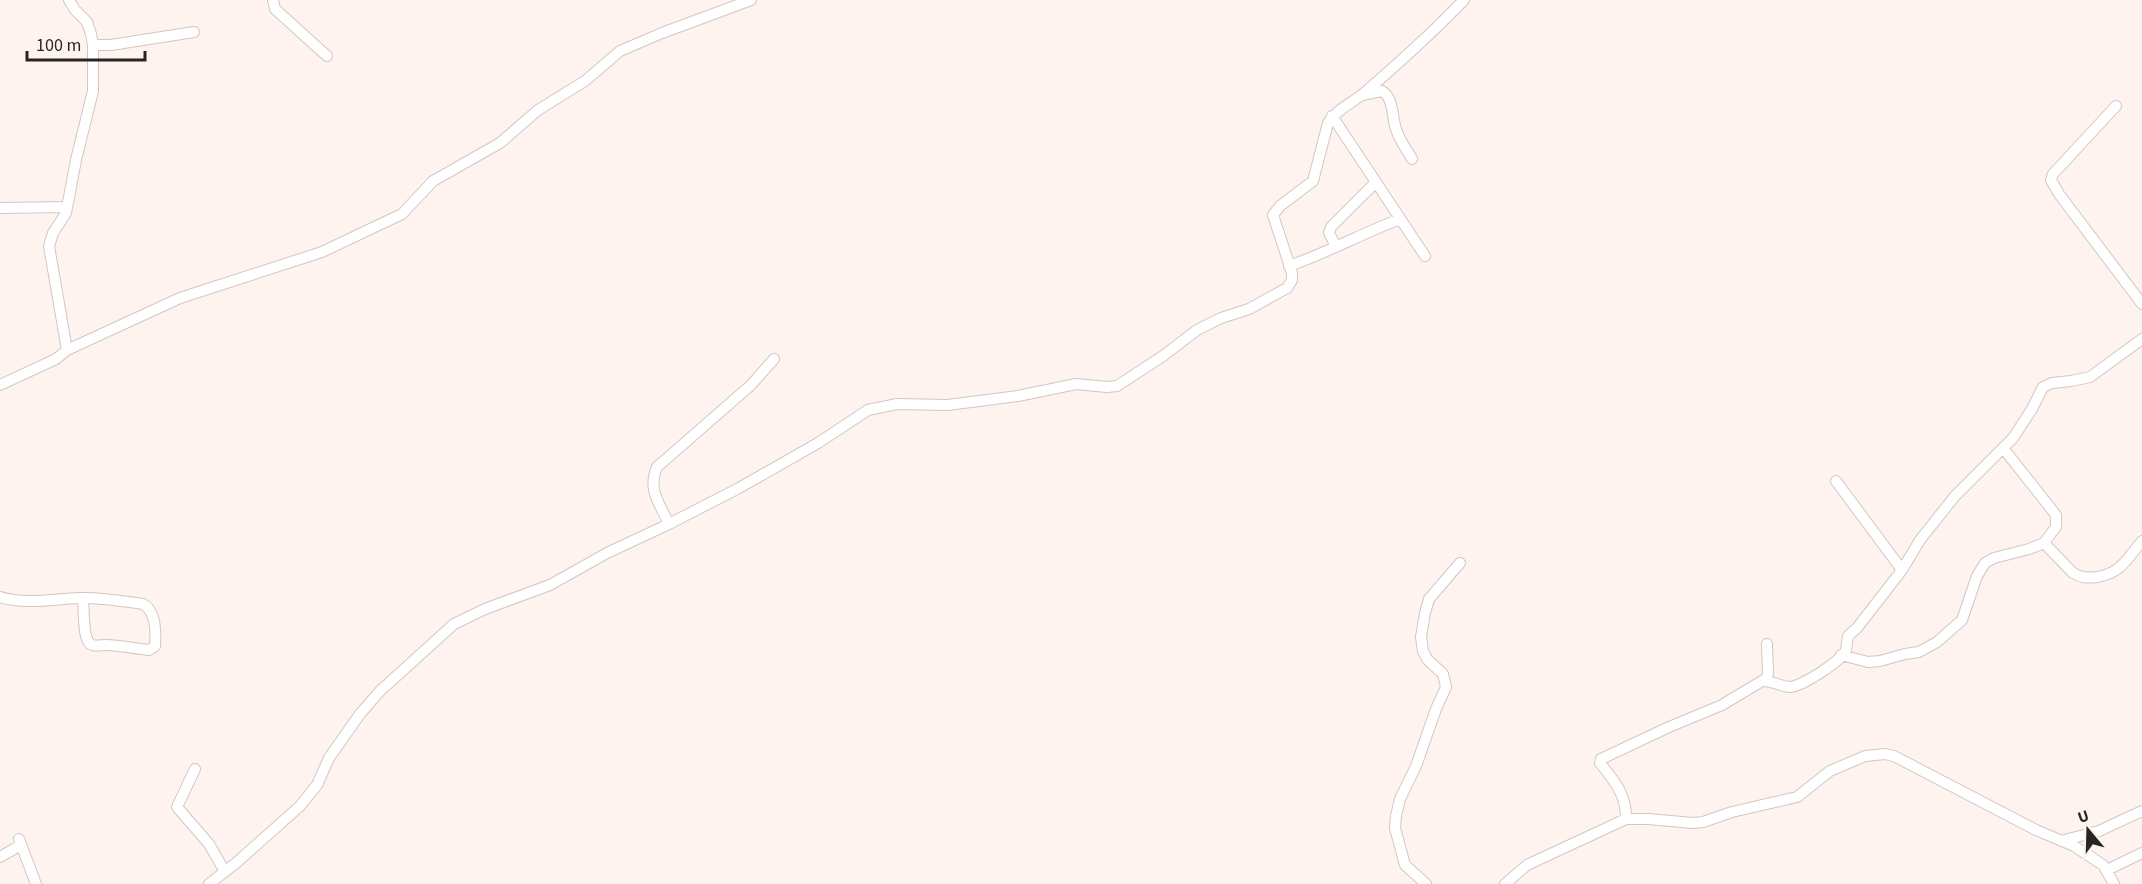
<svg xmlns="http://www.w3.org/2000/svg" width="2142" height="884" viewBox="0 0 2142 884" font-family="'Source Sans 3',sans-serif">
<style>
.lines{fill:none;stroke-linecap:round;stroke-linejoin:round}
.minor-casing{stroke:#d1c7c3;stroke-width:12}
.minor{stroke:#fff;stroke-width:10}
</style>
<rect width="100%" height="100%" fill="#fef3ef"/>
<g class="lines">
<g class="minor-casing">
<path id="minor" d="M 273,0 L 275,9 L 327,56
M 93,45 L 111,45 L 194,32
M 1362,95 L 1382,91 C 1394,98 1392,118 1396,129 C 1399,140 1407,150 1412,159
M 2116,106 L 2053,174 L 2051,180 L 2059,194 L 2142,304
M 1332,116 L 1425,256
M 0,208 L 67,207
M 1336,246 L 1329,233 L 1331,227 L 1376,182
M 1289,266 C 1327,253 1363,233 1400,219
M 67,350 L 180,298 L 322,252 L 402,214 L 433,181 L 500,143 L 538,110 L 585,81 L 620,51 L 662,33 L 751,0
M 0,385 L 56,359 L 67,350 L 49,246 L 53,233 L 66,213 L 76,160 L 93,91 L 93,45 L 91,34 L 87,22 L 75,10 L 69,0
M 1836,481 L 1902,570
M 669,524 C 660,504 647,490 657,467 L 751,385 L 774,359
M 2044,543 L 2073,573 C 2081,578 2087,578 2097,577 C 2121,573 2127,559 2142,541
M 0,597 C 25,605 53,599 78,598 C 100,597 122,601 143,604 C 156,611 156,633 155,646 L 149,650 C 135,649 121,645 106,645 C 100,645 91,648 88,641 C 83,633 84,609 83,598
M 1841,655 L 1868,662 L 1880,661 L 1905,654 L 1919,652 L 1937,642 L 1962,620 L 1977,576 L 1985,563 L 1994,558 L 2029,549 L 2044,543 L 2056,527 L 2056,515 L 2003,448
M 1766,680 L 1768,673 L 1767,644
M 195,769 L 177,807 L 209,844 L 225,872
M 1626,819 C 1627,796 1614,780 1600,763 L 1601,759 L 1669,727 L 1722,705 L 1762,681 C 1771,680 1779,686 1789,687 C 1800,688 1843,660 1846,650 C 1847,646 1847,640 1848,636 L 1857,628 L 1902,570 L 1920,540 L 1955,496 L 2013,438 L 2032,409 L 2043,387 L 2052,383 L 2071,381 L 2090,377 L 2142,339
M 19,839 L 36,884
M 2061,841 L 2099,831 L 2142,811
M 0,857 L 21,845
M 2107,870 L 2142,853
M 209,884 L 236,863 L 300,806 L 317,785 L 329,758 L 360,714 L 380,691 L 454,624 L 485,609 L 550,585 L 607,553 L 669,524 L 739,488 L 818,443 L 868,410 L 897,404 L 948,405 L 1018,396 L 1076,384 L 1107,387 L 1117,386 L 1163,356 L 1197,330 L 1221,318 L 1249,309 L 1287,288 L 1292,280 L 1292,273 L 1273,215 L 1280,206 L 1313,181 L 1328,123 C 1336,110 1352,103 1364,93 C 1399,63 1432,33 1464,0
M 1426,884 L 1405,865 L 1395,828 L 1396,816 L 1400,799 L 1416,766 L 1436,709 L 1446,687 L 1443,674 L 1427,659 L 1423,651 L 1421,637 L 1425,613 L 1429,599 L 1460,563
M 1505,884 L 1527,865 L 1626,819 L 1648,819 L 1693,823 L 1703,822 L 1732,812 L 1797,797 L 1830,771 L 1865,756 L 1885,754 L 1894,756 L 2036,830 L 2074,846 L 2103,865 L 2114,884"/>
</g>
<use href="#minor" class="minor"/>
</g>
<g transform="translate(2088 830) rotate(341)" stroke="#fef3ef" stroke-width="4.5" paint-order="stroke">
<path d="M0-4.5L10 22L0 15L-10 22Z" fill="#292524"/>
<text y="-9" font-size="16" font-weight="bold" text-anchor="middle" fill="#292524">U</text>
</g>
<path d="M27 51v9h118v-9" fill="none" stroke="#292524" stroke-width="3"/>
<text x="36" y="51" font-size="18" fill="#292524" stroke="#fef3ef" stroke-width="4.5" paint-order="stroke">100 m</text>
</svg>
